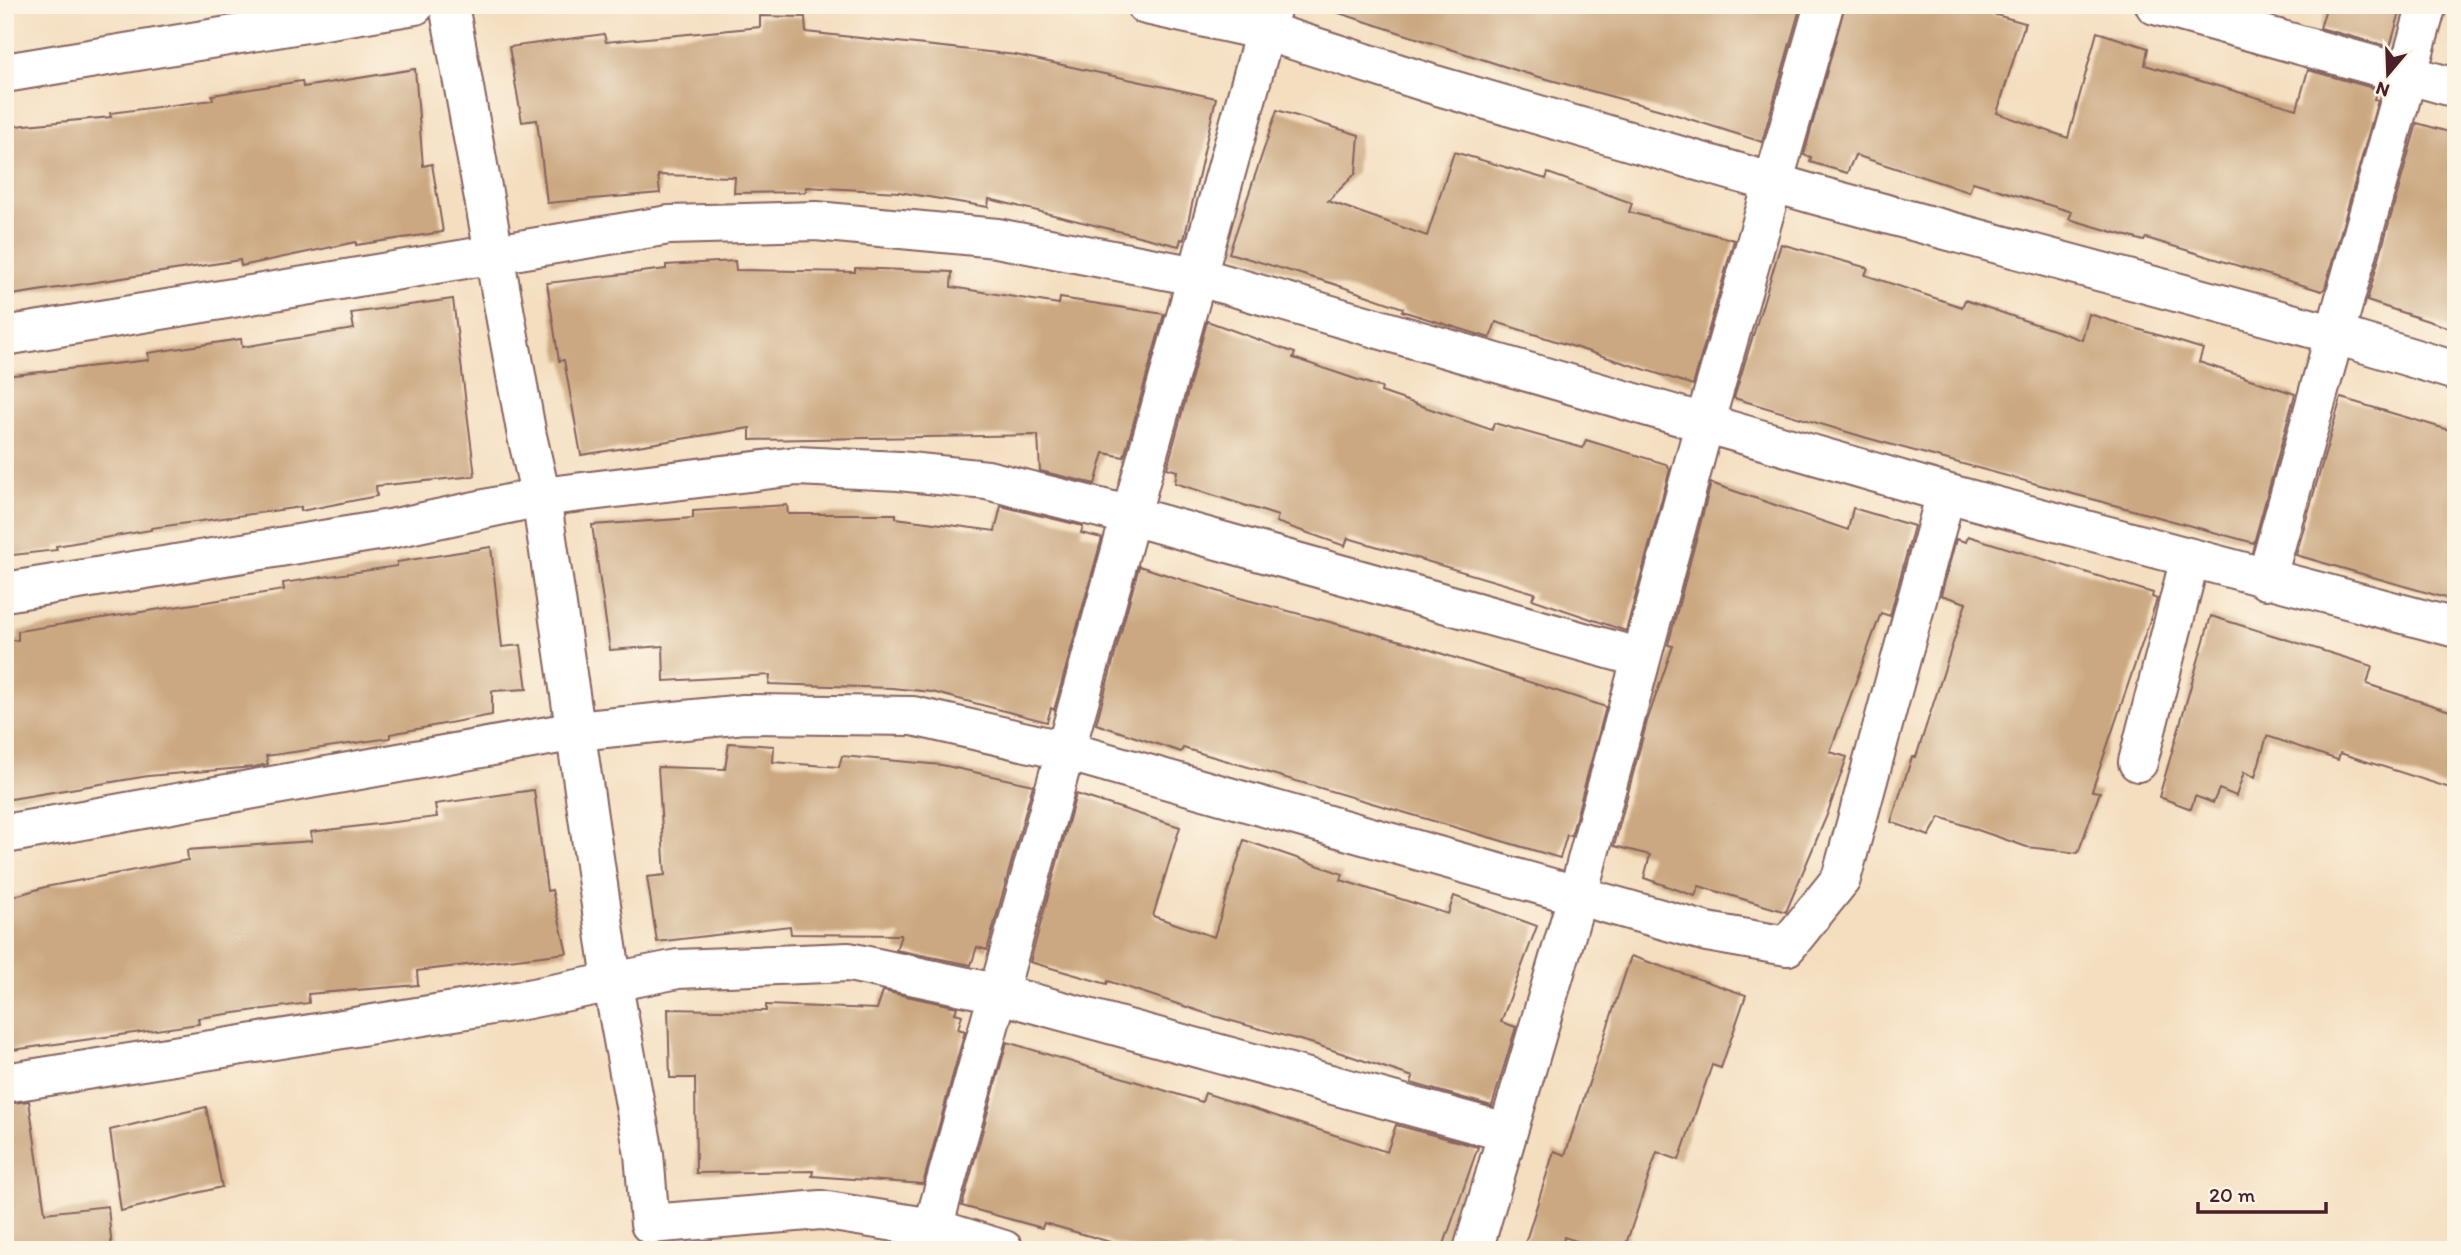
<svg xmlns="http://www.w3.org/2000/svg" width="2461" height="1255" viewBox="0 0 2461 1255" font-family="Itim,sans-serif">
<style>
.building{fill:#cba881}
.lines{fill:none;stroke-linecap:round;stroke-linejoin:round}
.street-casing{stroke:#86625f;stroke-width:42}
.street{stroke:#fff;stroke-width:38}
</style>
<rect width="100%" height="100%" fill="#fcf5e5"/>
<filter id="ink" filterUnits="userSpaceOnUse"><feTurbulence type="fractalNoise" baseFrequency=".0143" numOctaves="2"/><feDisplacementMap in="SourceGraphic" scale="14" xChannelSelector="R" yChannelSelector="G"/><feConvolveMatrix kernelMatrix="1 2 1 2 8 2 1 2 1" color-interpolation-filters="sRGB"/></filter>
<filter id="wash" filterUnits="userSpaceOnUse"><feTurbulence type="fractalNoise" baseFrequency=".00686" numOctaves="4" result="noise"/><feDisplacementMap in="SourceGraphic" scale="28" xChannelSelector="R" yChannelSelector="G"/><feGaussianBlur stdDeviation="1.57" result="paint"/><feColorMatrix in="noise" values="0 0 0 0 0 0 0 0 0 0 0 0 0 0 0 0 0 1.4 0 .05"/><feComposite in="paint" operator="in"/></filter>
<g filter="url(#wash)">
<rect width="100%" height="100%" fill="#f4dec0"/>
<g id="blocks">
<path class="building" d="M 1337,5 L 1801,5 L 1762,142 L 1661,110 L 1525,73 L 1336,12 Z
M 1845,5 L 1960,5 L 2025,23 L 1997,113 L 2068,138 L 2097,32 L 2148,48 L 2145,65 L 2297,109 L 2308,70 L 2377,89 L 2374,99 L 2378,100 L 2325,288 L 2322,291 L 2146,238 L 2144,241 L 2069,219 L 2072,212 L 1973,182 L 1969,192 L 1855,155 L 1847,173 L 1810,162 L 1811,157 L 1804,155 Z
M 2327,5 L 2402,5 L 2390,47 L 2320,28 Z
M 760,16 L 805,17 L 806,32 L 1016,55 L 1216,98 L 1184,240 L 1181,239 L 1179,246 L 989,199 L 988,207 L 899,192 L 806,187 L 806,192 L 734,193 L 735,177 L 658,175 L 660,193 L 547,203 L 537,120 L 522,122 L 509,47 L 604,34 L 606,42 L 760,27 Z
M 415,69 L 423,166 L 432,164 L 443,232 L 356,245 L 356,242 L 241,266 L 240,260 L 5,296 L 5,127 L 111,117 L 110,113 L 213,100 L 212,95 L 302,81 L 303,87 Z
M 1277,110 L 1359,135 L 1356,173 L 1328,201 L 1427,236 L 1454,152 L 1546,179 L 1548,173 L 1632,203 L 1629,212 L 1734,240 L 1693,385 L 1496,322 L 1490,338 L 1402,311 L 1403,308 L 1334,284 L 1229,253 Z
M 2417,123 L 2456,134 L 2456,330 L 2367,301 Z
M 1781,244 L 1868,268 L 1865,275 L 1962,307 L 1965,300 L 2082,340 L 2089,314 L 2203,349 L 2199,362 L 2295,394 L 2254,543 L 1867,438 L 1734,398 Z
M 735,261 L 736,270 L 855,272 L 855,268 L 952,272 L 951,287 L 1059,304 L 1060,298 L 1164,314 L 1124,457 L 1104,453 L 1095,484 L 1040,471 L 1038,435 L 750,440 L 750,428 L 581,455 L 564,360 L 559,361 L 547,283 L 666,269 L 666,265 Z
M 453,299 L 475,476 L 376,486 L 377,496 L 301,511 L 301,507 L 151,528 L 151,530 L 56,546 L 57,550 L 5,556 L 5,376 L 149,360 L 148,353 L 241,339 L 242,347 L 354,329 L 351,313 Z
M 1207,321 L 1295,353 L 1293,358 L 1382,388 L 1381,392 L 1492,430 L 1494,423 L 1583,448 L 1586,440 L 1666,464 L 1670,469 L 1626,631 L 1532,599 L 1535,593 L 1348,538 L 1345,546 L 1276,522 L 1278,516 L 1175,483 L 1177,471 L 1167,468 Z
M 2341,398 L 2456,432 L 2456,601 L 2296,555 Z
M 1711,483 L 1848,530 L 1853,508 L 1914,526 L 1890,616 L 1881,613 L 1830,752 L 1847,757 L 1827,815 L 1786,912 L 1699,886 L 1695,896 L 1644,878 L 1650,855 L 1614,846 L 1647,721 L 1673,646 L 1668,645 Z
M 787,505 L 788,514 L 896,514 L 896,518 L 995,531 L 1001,506 L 1083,526 L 1081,533 L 1102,538 L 1054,710 L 1051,708 L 1047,722 L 932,692 L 892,688 L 769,684 L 770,675 L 664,681 L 663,646 L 610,650 L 592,525 L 693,518 L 693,511 Z
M 1968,536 L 2153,593 L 2152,597 L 2157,599 L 2092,791 L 2100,792 L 2078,853 L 2027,847 L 1940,817 L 1929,836 L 1891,822 L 1912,757 L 1916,757 L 1966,603 L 1941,595 L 1956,539 L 1966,542 Z
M 491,547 L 502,647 L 521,645 L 527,689 L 492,691 L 492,715 L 390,734 L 390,738 L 266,756 L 268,764 L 254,767 L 148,776 L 5,800 L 5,640 L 18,640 L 18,631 L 284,590 L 283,583 L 397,566 L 397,562 Z
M 1139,566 L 1236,597 L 1409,643 L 1606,707 L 1571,836 L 1567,835 L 1560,858 L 1183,748 L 1181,752 L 1096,724 Z
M 2211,616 L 2372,666 L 2367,684 L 2456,713 L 2456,790 L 2340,753 L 2338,760 L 2267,736 L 2255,777 L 2244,772 L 2236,796 L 2219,789 L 2213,803 L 2195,796 L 2191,809 L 2159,797 Z
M 729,743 L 774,746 L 773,762 L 839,767 L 842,756 L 942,765 L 1033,785 L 987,950 L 977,947 L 971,965 L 896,950 L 901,935 L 791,934 L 790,926 L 657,942 L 647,877 L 665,875 L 658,767 L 725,769 Z
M 534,790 L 547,891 L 552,890 L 567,953 L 417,971 L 418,985 L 308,994 L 309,1003 L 198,1018 L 199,1024 L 5,1051 L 5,899 L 45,887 L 188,860 L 187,850 L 312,841 L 311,832 L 437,817 L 435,804 Z
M 1076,794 L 1180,827 L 1153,916 L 1214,937 L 1244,840 L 1343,874 L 1341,880 L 1448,914 L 1454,896 L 1537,926 L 1501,1022 L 1516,1027 L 1492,1106 L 1411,1083 L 1413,1077 L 1314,1044 L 1214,1016 L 1108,981 L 1107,984 L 1030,962 Z
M 1631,956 L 1746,995 L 1721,1068 L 1712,1065 L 1679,1160 L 1657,1152 L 1624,1250 L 1605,1250 L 1564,1237 L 1562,1250 L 1523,1250 L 1554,1151 L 1565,1155 Z
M 883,991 L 957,1007 L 955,1013 L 962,1015 L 958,1029 L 965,1031 L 923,1184 L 812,1176 L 813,1171 L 696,1173 L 695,1078 L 670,1078 L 668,1009 L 766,1011 L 766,1005 L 877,1009 Z
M 1007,1042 L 1202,1102 L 1205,1093 L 1387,1152 L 1396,1125 L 1478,1147 L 1442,1250 L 1138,1250 L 1044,1223 L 1042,1228 L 962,1206 Z
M 29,1101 L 45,1213 L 108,1206 L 112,1250 L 5,1250 L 5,1104 Z
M 206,1107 L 222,1187 L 121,1211 L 110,1130 Z"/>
</g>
</g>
<g filter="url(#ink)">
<use href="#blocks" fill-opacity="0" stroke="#86625f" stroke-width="2"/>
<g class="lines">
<g class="street-casing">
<path id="street" d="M 449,5 L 527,436 L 541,497 L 612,980 L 644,1154 L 650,1224 L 821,1210 L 933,1228 L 1004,1250
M 1146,5 L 1265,31 L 1435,85 L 1816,195 L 2336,335 L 2456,371
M 2155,5 L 2456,88
M 5,73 L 415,5
M 5,336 L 669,225 L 816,221 L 997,238 L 1196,276 L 1946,493 L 2456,628
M 2266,580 L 2427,5
M 5,592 L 390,529 L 541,497 L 797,466 L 899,471 L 987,480 L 1128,515 L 1641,658
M 2138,762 L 2190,558
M 5,834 L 576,731 L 744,714 L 913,716 L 1066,751 L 1707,932 L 1787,946 L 1841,879 L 1946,493
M 5,1083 L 523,1000 L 678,969 L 849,962 L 996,993 L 1506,1132
M 933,1228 L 1272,6
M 1473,1250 L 1578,894 L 1704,425 L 1824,5"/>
</g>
<use href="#street" class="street"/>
</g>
</g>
<rect width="2461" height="1255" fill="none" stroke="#fcf5e5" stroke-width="28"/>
<g transform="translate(2388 74) rotate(199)" stroke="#fcf5e5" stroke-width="5" paint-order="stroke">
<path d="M0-5L12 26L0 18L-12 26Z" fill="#4a1f2b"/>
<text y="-10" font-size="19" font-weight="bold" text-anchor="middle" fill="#4a1f2b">N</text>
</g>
<path d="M2198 1202v10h128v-10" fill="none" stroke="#4a1f2b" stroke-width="3.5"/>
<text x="2209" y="1202" font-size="21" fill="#4a1f2b" stroke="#fcf5e5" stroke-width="5" paint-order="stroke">20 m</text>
</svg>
